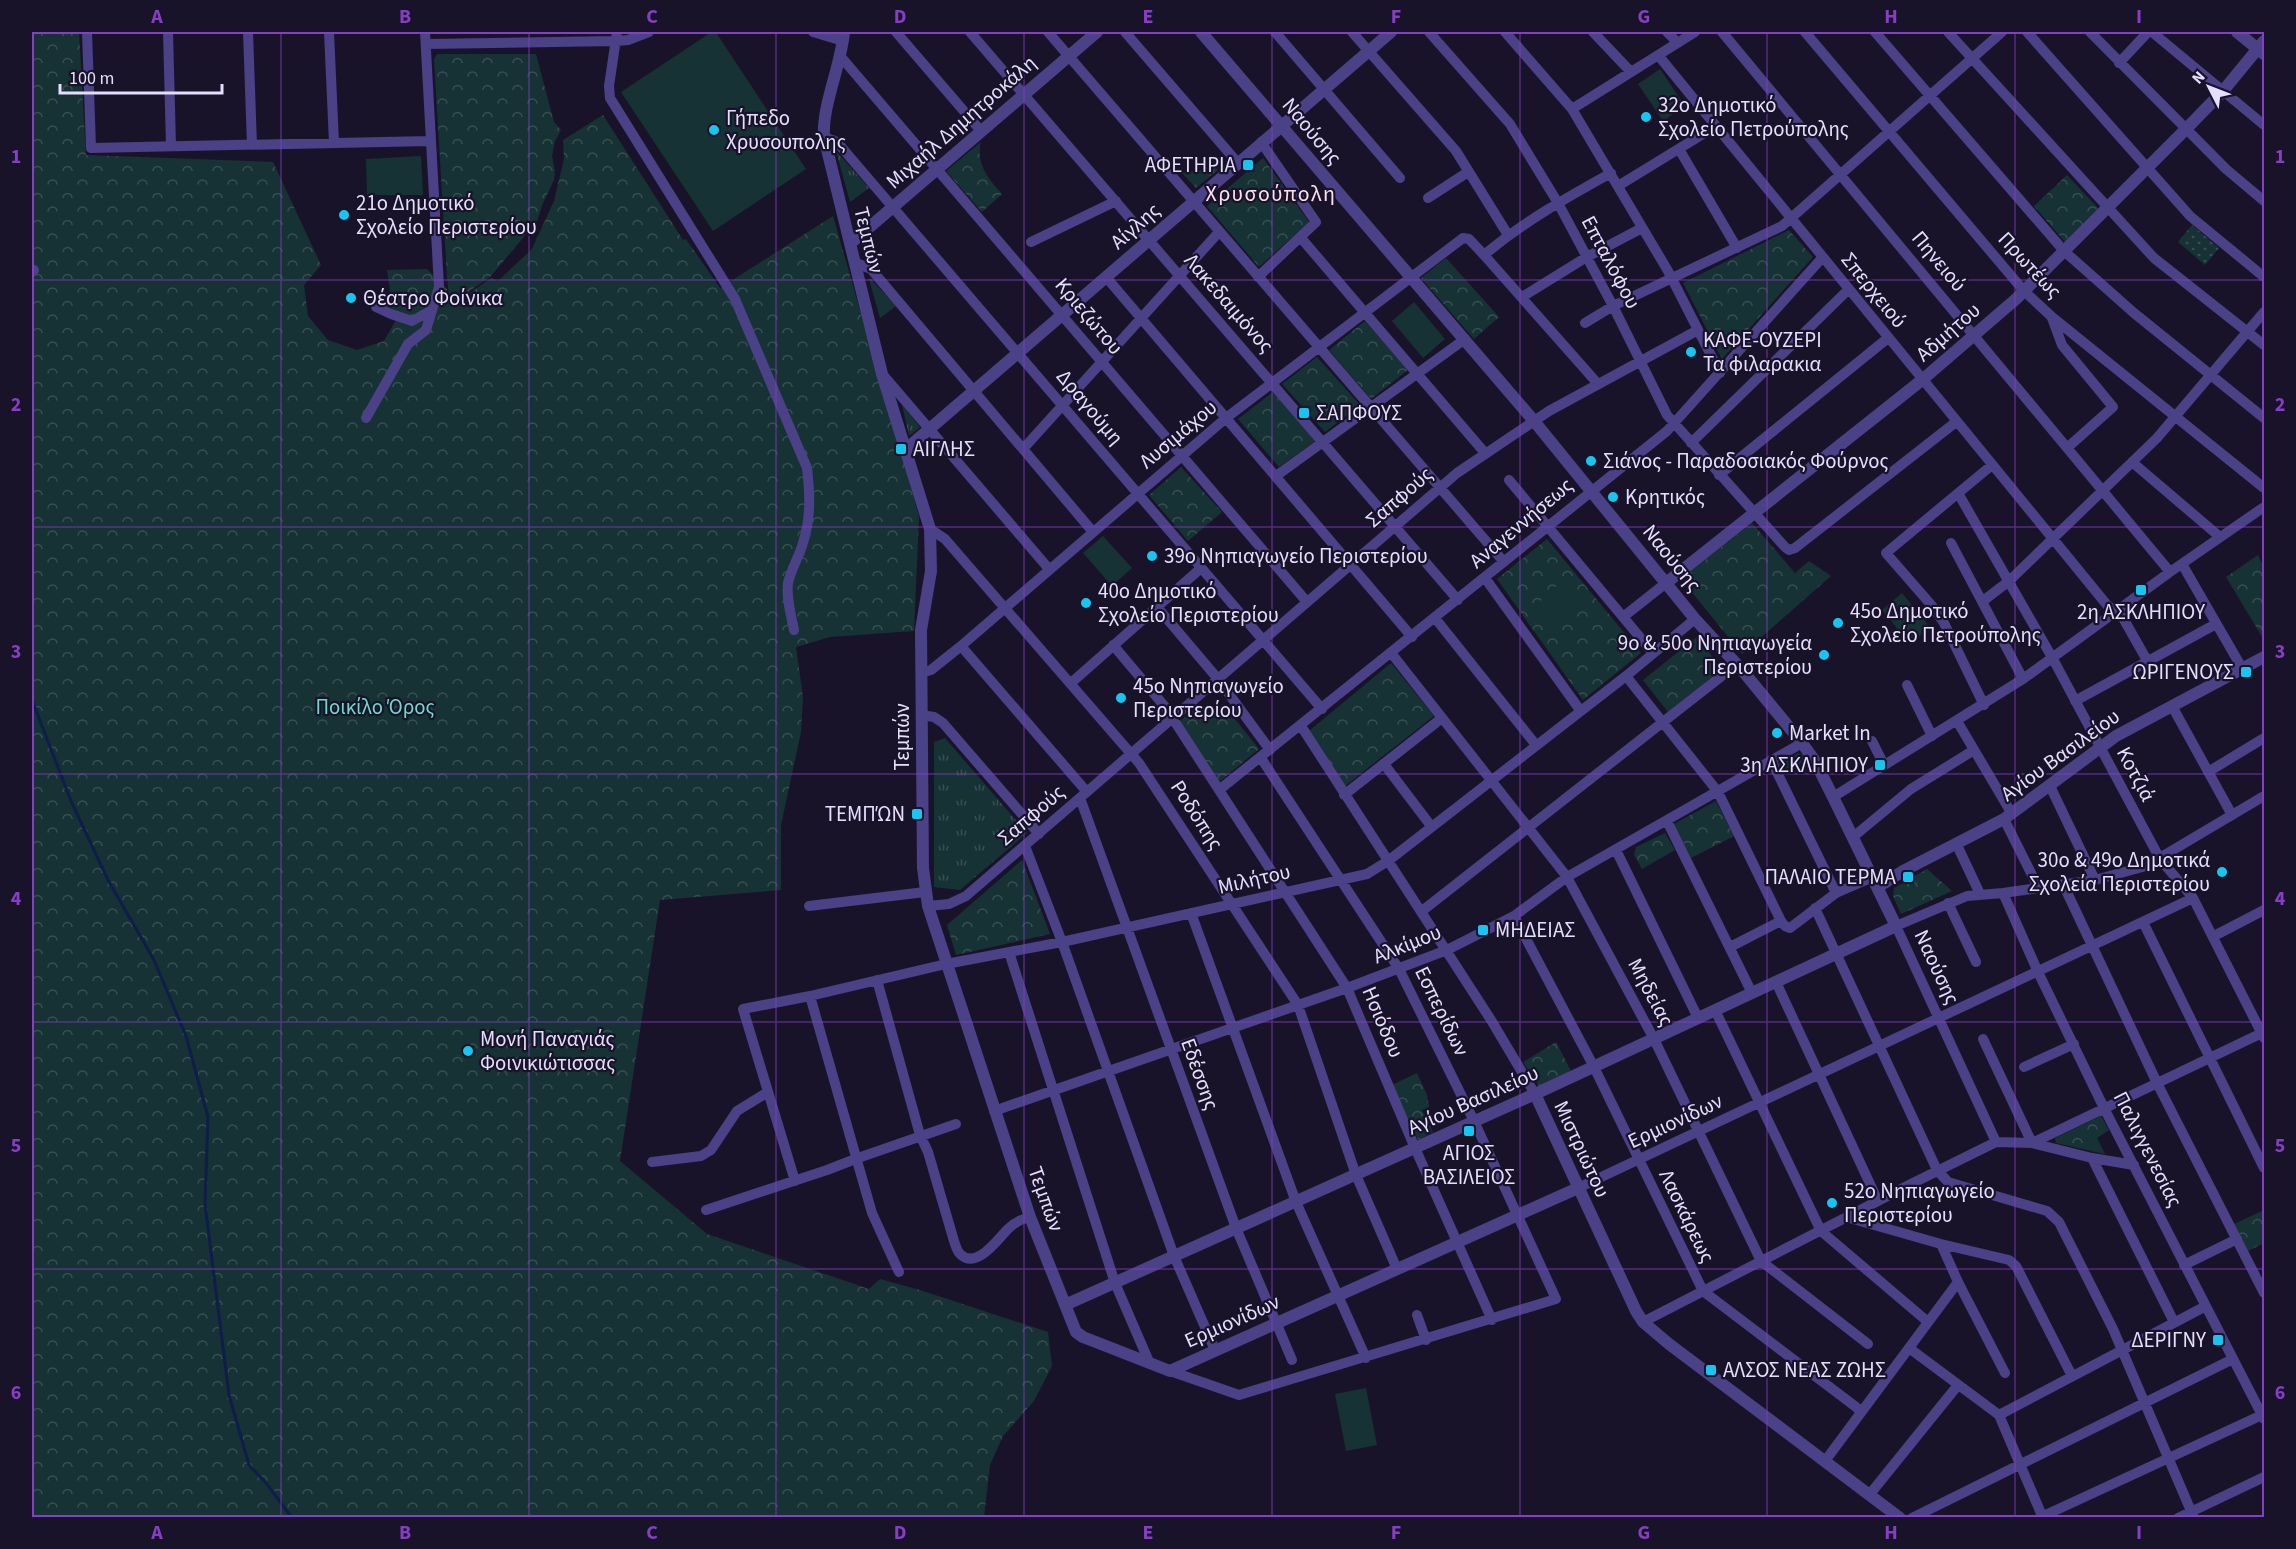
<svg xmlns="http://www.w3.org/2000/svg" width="2296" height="1549" viewBox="0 0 2296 1549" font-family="'Source Sans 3',sans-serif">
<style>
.grass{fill:url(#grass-tufts)}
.forest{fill:url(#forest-crowns)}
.garden{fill:url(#garden-dots)}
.pitch{fill:#163234}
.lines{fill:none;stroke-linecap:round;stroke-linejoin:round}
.stream{stroke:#0f1e48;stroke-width:3}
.minor{stroke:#4a4186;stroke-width:10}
.tertiary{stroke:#4a4186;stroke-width:12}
.grid{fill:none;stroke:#863ec5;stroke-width:1.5;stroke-opacity:0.55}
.poi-dot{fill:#16c6f1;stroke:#19132a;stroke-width:2}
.labels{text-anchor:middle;stroke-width:4.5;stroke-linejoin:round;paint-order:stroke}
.poi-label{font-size:21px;fill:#e5defd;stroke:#19132a;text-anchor:start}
.street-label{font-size:21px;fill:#e5defd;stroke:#19132a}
.park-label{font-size:21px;fill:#6ddaca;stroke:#19132a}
.neighbourhood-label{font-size:22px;letter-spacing:1.5px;fill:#fde0f0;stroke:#19132a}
.neatline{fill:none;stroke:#863ec5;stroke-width:2}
.grid-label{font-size:20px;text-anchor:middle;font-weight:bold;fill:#863ec5}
</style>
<defs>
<pattern id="grass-tufts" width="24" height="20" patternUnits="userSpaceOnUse" patternTransform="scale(1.5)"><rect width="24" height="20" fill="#163234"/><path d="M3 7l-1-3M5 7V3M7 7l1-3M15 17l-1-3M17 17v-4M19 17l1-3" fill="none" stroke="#384f52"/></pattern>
<pattern id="forest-crowns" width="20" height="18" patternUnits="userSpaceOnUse" patternTransform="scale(1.5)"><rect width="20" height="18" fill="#163234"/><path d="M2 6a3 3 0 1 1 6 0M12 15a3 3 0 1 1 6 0" fill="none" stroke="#384f52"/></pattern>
<pattern id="garden-dots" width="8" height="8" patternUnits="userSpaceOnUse" patternTransform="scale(1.5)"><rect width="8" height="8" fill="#163234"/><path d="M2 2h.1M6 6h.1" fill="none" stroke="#384f52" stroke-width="1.8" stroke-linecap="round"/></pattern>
</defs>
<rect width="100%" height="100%" fill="#19132a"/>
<path class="grass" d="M 836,151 L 869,188 L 850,202 Z
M 1216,168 L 1218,170 L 1196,188 L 1182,173 Z
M 870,278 L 896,306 L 880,318 L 869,279 Z
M 902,405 L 920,427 L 912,434 L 909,435 Z
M 945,738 L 1027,833 L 960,890 L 934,887 L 934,742 Z"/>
<path class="forest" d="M 32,32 L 79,32 L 86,155 L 273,162 L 321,265 L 304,285 L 308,316 L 328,340 L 357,350 L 384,341 L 400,313 L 386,306 L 390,290 L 387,270 L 427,269 L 447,289 L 447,296 L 457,302 L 491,278 L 498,281 L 532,249 L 554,201 L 564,159 L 563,140 L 603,115 L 683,240 L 686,239 L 720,288 L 833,216 L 919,516 L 914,631 L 830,637 L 796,647 L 803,697 L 801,732 L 781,825 L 781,890 L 660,900 L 620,1161 L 707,1234 L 869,1289 L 880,1279 L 920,1290 L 1048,1332 L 1052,1366 L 1034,1401 L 1003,1436 L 990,1465 L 984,1517 L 32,1517 Z
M 437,54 L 536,54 L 554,122 L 561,130 L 555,141 L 552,156 L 555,171 L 554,180 L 543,203 L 537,221 L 491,276 L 457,300 L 449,296 L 447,277 L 434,59 Z
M 981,142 C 975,163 989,180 1002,194 L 982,212 L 946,171 Z
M 1263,158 L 1309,222 L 1259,267 L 1207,206 Z
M 2067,175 L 2098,208 L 2065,242 L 2034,206 Z
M 1789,230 L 1813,257 L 1722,359 L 1683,283 Z
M 1446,258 L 1499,317 L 1474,339 L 1421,278 Z
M 1365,321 L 1408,370 L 1371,399 L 1329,350 Z
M 1317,357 L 1360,405 L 1325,432 L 1282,384 Z
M 1273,392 L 1315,441 L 1279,467 L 1238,419 Z
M 1181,467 L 1222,512 L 1188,541 L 1149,495 Z
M 1752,523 L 1795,573 L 1809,561 L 1831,576 L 1742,654 L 1691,591 L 1695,587 L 1686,575 Z
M 1547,539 L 1641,653 L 1583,700 L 1497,579 Z
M 2258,555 L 2264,568 L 2264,640 L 2226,577 Z
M 1697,637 L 1722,669 L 1668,712 L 1643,680 Z
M 1391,663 L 1434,716 L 1345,786 L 1309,731 Z
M 1201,704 L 1210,714 L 1223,704 L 1259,749 L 1219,782 L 1180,721 Z
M 1798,753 L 1804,755 L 1807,759 L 1784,774 L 1778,763 Z
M 1716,801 L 1734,836 L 1691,858 L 1674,824 Z
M 1665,833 L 1675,850 L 1642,869 L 1634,855 L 1636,847 Z
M 1022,860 L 1050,934 L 956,955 L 947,925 Z
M 1927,869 L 1952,891 L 1901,914 L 1893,896 L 1894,888 Z
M 1556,1042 L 1571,1071 L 1539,1086 L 1523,1062 Z
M 1417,1073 L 1427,1095 L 1429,1107 L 1422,1110 L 1433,1132 L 1418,1140 L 1392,1085 Z
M 2101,1116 L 2109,1130 L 2097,1138 L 2105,1154 L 2056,1143 L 2055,1138 Z
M 2264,1210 L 2264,1243 L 2248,1251 L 2234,1224 Z"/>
<path class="garden" d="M 2192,225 L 2219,248 L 2205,265 L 2178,242 Z"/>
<path class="pitch" d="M 710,33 L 717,34 L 806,169 L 713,231 L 621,92 Z
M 1660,69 L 1685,106 L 1663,121 L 1638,84 Z
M 421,156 L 423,195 L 367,195 L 366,159 Z
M 1414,302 L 1445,339 L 1423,358 L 1392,321 Z
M 1103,536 L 1132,568 L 1112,586 L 1083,553 Z
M 1565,578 L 1584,599 L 1549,632 L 1529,612 Z
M 1902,593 L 1930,627 L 1910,644 L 1882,610 Z
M 1366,1388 L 1377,1445 L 1346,1451 L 1335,1394 Z"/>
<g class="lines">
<path class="stream" d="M 32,700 L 71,801 L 108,880 L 154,960 L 186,1036 L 208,1117 L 205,1204 L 229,1395 L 249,1465 L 267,1484 L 292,1518"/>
<path class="minor" d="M 87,32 L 91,148 L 430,141
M 168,32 L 171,146
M 248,32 L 252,145
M 329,32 L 334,143
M 617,32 L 609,86 L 610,98 L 735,299 L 807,468 C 810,494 811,518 803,543 C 799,557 791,569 788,583 C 786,598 791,615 794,630
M 813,32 L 843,41
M 896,32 L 981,131
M 970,32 L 1458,600
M 1048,32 L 1504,562
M 1125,32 L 1237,162
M 1275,32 L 1400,178
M 1352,32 L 1456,151 L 1508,235
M 1429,32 L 1510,124 L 1558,203 L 1613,306 L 1667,415 L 1785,547 L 1789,550 L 1795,548 L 1956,422
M 1505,32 L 1572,109 L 1668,271 L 1720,373
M 1593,32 L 1631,72
M 1667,32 L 1678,43
M 1722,32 L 2170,572
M 1805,32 L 2024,291 L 2052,317 L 2264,488
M 1875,32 L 2064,251 L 2134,313 L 2264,418
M 1948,32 L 2154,258 L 2264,345
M 2027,32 L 2190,216 L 2264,277
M 2090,32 L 2226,169 L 2264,201
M 2152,32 L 2264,125
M 426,44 L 617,41 L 628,40 L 649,32
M 1658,55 L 2107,605 L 2123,618 L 2148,662
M 841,57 L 1307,602
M 2119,63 L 2148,32
M 1572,109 L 1695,32
M 824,137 L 837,142 L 1322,709
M 1679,149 L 1737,248
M 1618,186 L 1716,126
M 1428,198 L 1468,172
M 1301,238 L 1485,453
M 1031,242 L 1116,201
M 1484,255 C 1523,222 1566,198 1611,173
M 856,263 L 871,269 L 1093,532
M 32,270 L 34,270
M 1106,277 L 1412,637
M 1258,277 L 1316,222 L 1261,142
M 1522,297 L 1585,258 L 1642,228
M 376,307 L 391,314 L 412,321 L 430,311
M 2052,318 L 2062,345 L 2113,407 L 2067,448
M 1585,323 L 1613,306 L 1782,226 L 2002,32
M 884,376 L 1049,569
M 366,418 L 408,344 L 426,330 L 439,287 L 425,32
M 1691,443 L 1849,289
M 1023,449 L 1219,232
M 2132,462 L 2220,537
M 1719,475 L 1888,338
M 1276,476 L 1465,339
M 1509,480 L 1653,653
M 1958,493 L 2053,659 L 2160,859 L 2193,898 L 2264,1038
M 930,529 L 945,539 L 1139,763 L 1298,1005 L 1356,1175 L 1397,1269
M 1951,543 L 2023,679
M 2182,564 L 2242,668
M 1485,578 L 1580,710
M 1983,601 L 2009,581 L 2157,438 L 2264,312
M 1157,607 L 1218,679 L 1270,750
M 1623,617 L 1666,583
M 1435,618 L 1536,745
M 1113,645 L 1166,708 L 1347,988 L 1415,1148 L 1492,1320
M 961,646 L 1087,792
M 1392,654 L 1567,877 L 1654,1039 L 1761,1261 L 1868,1344
M 921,673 L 931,670 L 961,646 L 1226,418 L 1463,238 L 1469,239 L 1484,255 L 1598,384
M 1626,676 L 1718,792 L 1781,921
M 1071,683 L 1200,569
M 1907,685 L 1932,736
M 2075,701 L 2216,624
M 1984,705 L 1944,623 L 1933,607 L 1886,553 L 1992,465
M 2172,706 L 2232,815
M 921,715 L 934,717 L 943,723 L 1039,834
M 1957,721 L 2012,814
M 1301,726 L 1491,1020 L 1535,1094
M 1872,741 L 1884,765
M 1771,760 L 1836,893
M 1384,764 L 1431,826
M 2208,772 L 2264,738
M 2050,786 L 2095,880
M 1219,790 L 1667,431 L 1822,258
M 1344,795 L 1442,718
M 1833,797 L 2023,679 L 2170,572 L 2264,507
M 1080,798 L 1236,1228 L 1292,1360
M 2004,819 L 2038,887
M 1667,821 L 1752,993
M 1853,837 L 1911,789 L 1974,750
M 1956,843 L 1980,894
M 1025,846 L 1062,942 L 1174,1256 L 1215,1350
M 1616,850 L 1698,1018
M 2063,884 L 2157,1083 L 2264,1293
M 2003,893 L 2038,972 L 2104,1108 L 2264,1419
M 1948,903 L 1976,962
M 809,906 L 925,892
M 928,906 L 949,904 L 966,896 L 1457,473 L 1549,411 L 1698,330
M 1815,908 L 1937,1170 L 1948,1182 L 2047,1211 L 2059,1222 L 2113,1329 L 2194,1518
M 1422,911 L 1737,664
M 1191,913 L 1296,1202 L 1366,1358
M 1514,916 L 1594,1067 L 1703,1291 L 1856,1407 L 1861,1412
M 2143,922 L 2264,1168
M 2214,936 L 2264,910
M 1730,947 L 1781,921 L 1785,926 L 1790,928 L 1836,893 L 1873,877
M 1009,952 L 1115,1283 L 1150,1364
M 877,980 L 920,1135 L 928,1152 L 954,1241 C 955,1244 957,1251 960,1254 C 977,1271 999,1237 1009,1228 C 1015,1222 1022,1219 1030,1217
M 1776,982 L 1878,1201
M 810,996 L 872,1213 L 899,1272
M 1715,1010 L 1821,1231 L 1928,1322
M 1983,1039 L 2032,1143 L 2264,1032
M 2024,1067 L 2074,1044
M 994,1111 L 1347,988 L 1447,950 L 1514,916 L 1567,877 L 1802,743
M 1996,1142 L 1896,926 L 1967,896 L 2003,893 L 2095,880 L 2146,866 L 2264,796
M 2092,1158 L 2174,1322
M 652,1162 L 701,1156 L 711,1150 L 737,1111 L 768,1092
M 795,1181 L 743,1009 L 810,996 L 946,964 L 1062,942 L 1367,874 L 1388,861 L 1626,676 L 1695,619
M 1578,1188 L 2193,898
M 706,1210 L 827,1170 L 858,1158 L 956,1124
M 1846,1217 L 1941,1244 L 2009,1260 L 2016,1266 L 2072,1376
M 1941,1244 L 1958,1282 L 2005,1373
M 2184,1265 L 2237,1239
M 1417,1315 L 1426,1340
M 1643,1322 L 1909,1185 L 1996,1142 L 2032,1143 L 2092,1158 L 2134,1165
M 1909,1348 L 1999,1415 L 2043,1518
M 1170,1371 L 1239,1395 L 1556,1299 L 1474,1121 L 1399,969 L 1261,758
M 1999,1415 L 2206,1306
M 1825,1461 L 1958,1282
M 1870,1494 L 1958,1385
M 1912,1518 L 2233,1359
M 2039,1518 L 2264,1414
M 2178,1518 L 2264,1477"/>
<path class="tertiary" d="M 844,32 C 841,66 822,105 824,137 L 882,374 L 930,529 L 931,571 L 921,630 L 923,868 L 928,906 L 1030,1217 L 1076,1332 L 1083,1337 L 1170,1371 L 1578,1188
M 2237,32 L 2264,54
M 851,243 L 1097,32
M 905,450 L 1391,32
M 1666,583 L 1922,380 L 2016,299 L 2186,129 L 2223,91 L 2264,41
M 1878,887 L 1903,871 L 2004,819 L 2116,736 L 2264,657
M 1535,1094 L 1636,1311 L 1643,1322 L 1669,1344 L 1900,1518
M 1065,1305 L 1535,1094 L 1896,926 L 1833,797 L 1815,761 L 1802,743 L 1742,670 L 1695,619 L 1534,421 L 1201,32"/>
</g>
<path class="grid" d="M 281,32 L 281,1518M 529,32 L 529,1518M 776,32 L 776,1518M 1024,32 L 1024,1518M 1272,32 L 1272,1518M 1520,32 L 1520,1518M 1767,32 L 1767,1518M 2015,32 L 2015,1518M 32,280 L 2264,280M 32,527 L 2264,527M 32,774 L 2264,774M 32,1022 L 2264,1022M 32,1269 L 2264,1269"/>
<g class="poi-dot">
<circle cx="1646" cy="117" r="6"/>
<circle cx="714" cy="130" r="6"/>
<rect x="1242" y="159" width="12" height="12" rx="3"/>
<circle cx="344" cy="215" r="6"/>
<circle cx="351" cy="298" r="6"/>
<circle cx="1691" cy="352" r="6"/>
<rect x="1298" y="407" width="12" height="12" rx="3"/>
<rect x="895" y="443" width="12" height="12" rx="3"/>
<circle cx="1591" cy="461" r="6"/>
<circle cx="1613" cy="497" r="6"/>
<circle cx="1152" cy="556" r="6"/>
<rect x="2135" y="584" width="12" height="12" rx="3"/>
<circle cx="1086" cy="603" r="6"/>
<circle cx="1838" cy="623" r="6"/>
<circle cx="1824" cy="655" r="6"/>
<rect x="2240" y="666" width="12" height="12" rx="3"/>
<circle cx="1121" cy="698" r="6"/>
<circle cx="1777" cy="733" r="6"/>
<rect x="1874" y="759" width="12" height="12" rx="3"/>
<rect x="911" y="808" width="12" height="12" rx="3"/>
<circle cx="2222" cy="872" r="6"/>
<rect x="1902" y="871" width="12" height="12" rx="3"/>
<rect x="1477" y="924" width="12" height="12" rx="3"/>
<circle cx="468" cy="1051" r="6"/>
<rect x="1463" y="1125" width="12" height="12" rx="3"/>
<circle cx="1832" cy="1203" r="6"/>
<rect x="2212" y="1334" width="12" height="12" rx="3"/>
<rect x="1705" y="1364" width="12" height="12" rx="3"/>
</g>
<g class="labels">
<g class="poi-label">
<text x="1658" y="112">32ο Δημοτικό<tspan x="1658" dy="24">Σχολείο Πετρούπολης</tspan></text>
<text x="726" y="125">Γήπεδο<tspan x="726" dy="24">Χρυσουπολης</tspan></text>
<text x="1236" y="172" text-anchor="end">ΑΦΕΤΗΡΙΑ</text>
<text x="356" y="210">21ο Δημοτικό<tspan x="356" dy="24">Σχολείο Περιστερίου</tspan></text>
<text x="363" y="305">Θέατρο Φοίνικα</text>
<text x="1703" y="347">ΚΑΦΕ-ΟΥΖΕΡΙ<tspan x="1703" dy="24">Τα φιλαρακια</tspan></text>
<text x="1316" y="420">ΣΑΠΦΟΥΣ</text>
<text x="913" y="456">ΑΙΓΛΗΣ</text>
<text x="1603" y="468">Σιάνος - Παραδοσιακός Φούρνος</text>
<text x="1625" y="504">Κρητικός</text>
<text x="1164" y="563">39ο Νηπιαγωγείο Περιστερίου</text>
<text x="1098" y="598">40ο Δημοτικό<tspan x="1098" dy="24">Σχολείο Περιστερίου</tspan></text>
<text x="1850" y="618">45ο Δημοτικό<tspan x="1850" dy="24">Σχολείο Πετρούπολης</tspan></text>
<text x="2141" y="619" text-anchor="middle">2η ΑΣΚΛΗΠΙΟΥ</text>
<text x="1812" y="650" text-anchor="end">9ο &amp; 50ο Νηπιαγωγεία<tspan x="1812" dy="24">Περιστερίου</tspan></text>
<text x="2234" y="679" text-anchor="end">ΩΡΙΓΕΝΟΥΣ</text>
<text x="1133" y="693">45ο Νηπιαγωγείο<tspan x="1133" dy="24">Περιστερίου</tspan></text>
<text x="1789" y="740">Market In</text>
<text x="1868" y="772" text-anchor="end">3η ΑΣΚΛΗΠΙΟΥ</text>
<text x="905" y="821" text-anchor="end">ΤΕΜΠΏΝ</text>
<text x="2210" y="867" text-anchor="end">30ο &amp; 49ο Δημοτικά<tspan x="2210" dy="24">Σχολεία Περιστερίου</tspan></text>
<text x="1896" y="884" text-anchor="end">ΠΑΛΑΙΟ ΤΕΡΜΑ</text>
<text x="1495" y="937">ΜΗΔΕΙΑΣ</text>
<text x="480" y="1046">Μονή Παναγιάς<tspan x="480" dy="24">Φοινικιώτισσας</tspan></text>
<text x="1469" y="1160" text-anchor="middle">ΑΓΙΟΣ<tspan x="1469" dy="24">ΒΑΣΙΛΕΙΟΣ</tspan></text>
<text x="1844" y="1198">52ο Νηπιαγωγείο<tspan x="1844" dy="24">Περιστερίου</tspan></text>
<text x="2206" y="1347" text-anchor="end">ΔΕΡΙΓΝΥ</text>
<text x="1723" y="1377">ΑΛΣΟΣ ΝΕΑΣ ΖΩΗΣ</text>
</g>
<g class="street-label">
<text transform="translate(961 122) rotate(-41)" y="7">Μιχαήλ Δημητροκάλη</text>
<text transform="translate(1312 131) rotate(50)" y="7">Ναούσης</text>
<text transform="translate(1135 226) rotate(-41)" y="7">Αίγλης</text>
<text transform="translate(869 240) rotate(76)" y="7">Τεμπών</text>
<text transform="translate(1939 261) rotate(50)" y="7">Πηνειού</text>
<text transform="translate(1611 262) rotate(62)" y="7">Επταλόφου</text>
<text transform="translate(2030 265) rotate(47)" y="7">Πρωτέως</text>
<text transform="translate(1874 290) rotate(51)" y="7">Σπερχειού</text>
<text transform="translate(1229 303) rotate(49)" y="7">Λακεδαιμόνος</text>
<text transform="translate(1089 316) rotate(50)" y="7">Κριεζώτου</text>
<text transform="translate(1948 332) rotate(-41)" y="7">Αδμήτου</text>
<text transform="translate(1090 407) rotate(50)" y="7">Δραγούμη</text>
<text transform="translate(1178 434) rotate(-40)" y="7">Λυσιμάχου</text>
<text transform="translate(1399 497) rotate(-41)" y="7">Σαπφούς</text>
<text transform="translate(1521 523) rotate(-40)" y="7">Αναγεννήσεως</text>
<text transform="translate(1672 558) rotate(51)" y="7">Ναούσης</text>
<text transform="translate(902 737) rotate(-90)" y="7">Τεμπών</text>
<text transform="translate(2060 755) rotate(-36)" y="7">Αγίου Βασιλείου</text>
<text transform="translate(2136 774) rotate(62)" y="7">Κοτζιά</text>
<text transform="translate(1031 815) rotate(-41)" y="7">Σαπφούς</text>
<text transform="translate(1197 815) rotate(57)" y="7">Ροδόπης</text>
<text transform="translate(1254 879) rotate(-13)" y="7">Μιλήτου</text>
<text transform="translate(1407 944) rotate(-22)" y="7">Αλκίμου</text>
<text transform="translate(1937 967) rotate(65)" y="7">Ναούσης</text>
<text transform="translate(1651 992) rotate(62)" y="7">Μηδείας</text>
<text transform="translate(1442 1011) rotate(64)" y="7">Εσπερίδων</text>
<text transform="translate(1383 1022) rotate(67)" y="7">Ησιόδου</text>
<text transform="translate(1200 1074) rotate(70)" y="7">Εδέσσης</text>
<text transform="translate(1473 1100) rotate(-24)" y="7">Αγίου Βασιλείου</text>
<text transform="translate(1675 1121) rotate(-25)" y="7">Ερμιονίδων</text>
<text transform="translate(1582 1149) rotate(65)" y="7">Μιστριώτου</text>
<text transform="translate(2148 1149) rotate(63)" y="7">Παλιγγενεσίας</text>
<text transform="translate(1046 1199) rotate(70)" y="7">Τεμπών</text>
<text transform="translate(1687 1216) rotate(64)" y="7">Λασκάρεως</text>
<text transform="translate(1232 1321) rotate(-24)" y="7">Ερμιονίδων</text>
</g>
<g class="park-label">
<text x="375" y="714">Ποικίλο Όρος</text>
</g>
<g class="neighbourhood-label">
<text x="1271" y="201">Χρυσούπολη</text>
</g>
</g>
<rect width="2296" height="1549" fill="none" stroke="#19132a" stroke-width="66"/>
<g transform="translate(2209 87) rotate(312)" stroke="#19132a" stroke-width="4.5" paint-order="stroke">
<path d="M0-4.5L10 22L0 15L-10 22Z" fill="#e5defd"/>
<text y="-9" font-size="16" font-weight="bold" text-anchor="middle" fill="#e5defd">N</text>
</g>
<path d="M60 84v9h162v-9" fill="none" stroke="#e5defd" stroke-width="3"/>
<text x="69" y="84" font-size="18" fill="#e5defd" stroke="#19132a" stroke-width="4.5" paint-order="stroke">100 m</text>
<rect x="33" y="33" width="2230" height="1483" class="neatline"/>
<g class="grid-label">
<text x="157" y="23">A</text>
<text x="405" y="23">B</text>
<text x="652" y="23">C</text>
<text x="900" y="23">D</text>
<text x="1148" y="23">E</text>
<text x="1396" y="23">F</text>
<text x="1644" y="23">G</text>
<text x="1891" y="23">H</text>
<text x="2139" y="23">I</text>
<text x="16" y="163">1</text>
<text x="2280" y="163">1</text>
<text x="16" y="411">2</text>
<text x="2280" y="411">2</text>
<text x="16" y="658">3</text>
<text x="2280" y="658">3</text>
<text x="16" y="905">4</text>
<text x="2280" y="905">4</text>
<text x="16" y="1152">5</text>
<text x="2280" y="1152">5</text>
<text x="16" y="1399">6</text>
<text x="2280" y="1399">6</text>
<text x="157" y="1539">A</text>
<text x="405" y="1539">B</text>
<text x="652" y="1539">C</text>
<text x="900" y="1539">D</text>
<text x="1148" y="1539">E</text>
<text x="1396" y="1539">F</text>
<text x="1644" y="1539">G</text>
<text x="1891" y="1539">H</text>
<text x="2139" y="1539">I</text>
</g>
</svg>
